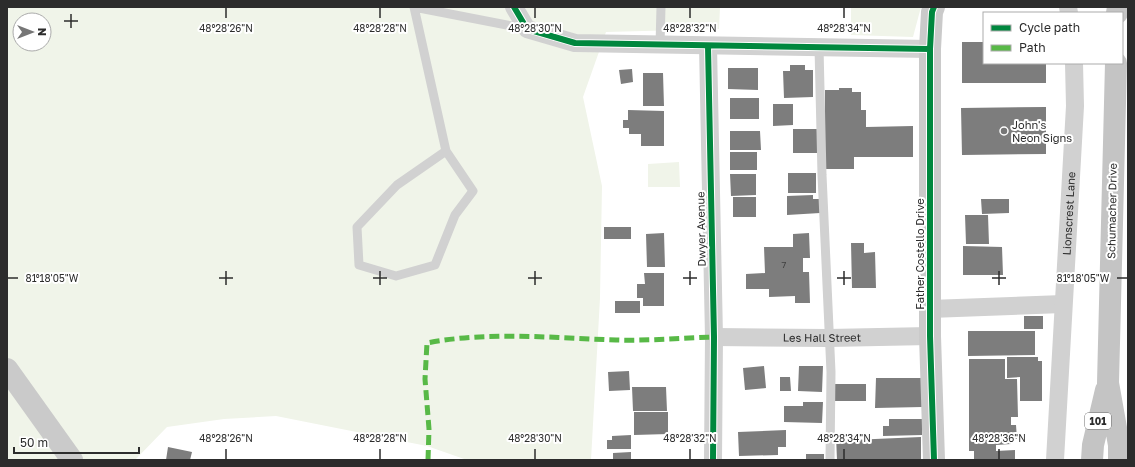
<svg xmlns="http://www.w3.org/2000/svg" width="1135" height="467" viewBox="0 0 1135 467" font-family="'Golos Text',sans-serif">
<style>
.green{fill:#f0f4e9;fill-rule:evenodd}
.building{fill:#7d7d7d}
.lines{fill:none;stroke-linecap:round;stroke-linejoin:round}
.lane{stroke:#d1d1d1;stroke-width:9}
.street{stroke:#d1d1d1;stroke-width:18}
.secondary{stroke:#cacaca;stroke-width:22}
.primary{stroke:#c4c4c4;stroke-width:22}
.quiet{stroke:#58b947;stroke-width:5;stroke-dasharray:10 5;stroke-linecap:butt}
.cycleway-casing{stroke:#fff;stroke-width:8}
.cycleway{stroke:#00873e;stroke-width:6}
.ticks{fill:none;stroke:#2c2c2c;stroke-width:1.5}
.poi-dot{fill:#767676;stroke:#fff;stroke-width:1.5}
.labels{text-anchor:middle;stroke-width:4;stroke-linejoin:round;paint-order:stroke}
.number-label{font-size:9px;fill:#404040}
.shield{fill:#fff;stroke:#6b6b6b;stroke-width:1}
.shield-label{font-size:10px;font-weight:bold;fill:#2c2c2c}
.poi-label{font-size:11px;fill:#2c2c2c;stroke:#fff;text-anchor:start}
.street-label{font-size:11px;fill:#2c2c2c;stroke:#fff}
.ticks-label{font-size:10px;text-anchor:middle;fill:#2c2c2c;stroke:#fff;stroke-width:4;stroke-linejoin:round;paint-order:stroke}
</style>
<rect width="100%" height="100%" fill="#fff"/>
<path class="green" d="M 7,7 L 720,7 L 719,29 L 606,32 L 583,97 L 602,186 L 600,298 L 591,460 L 467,460 L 427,446 L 276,416 L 224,419 L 167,427 L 135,460 L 7,460 ZM 20,20 L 44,20 L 44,44 L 20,44 Z
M 851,7 L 921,7 L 913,37 L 851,35 Z
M 679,162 L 680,187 L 648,187 L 648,164 Z"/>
<path class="building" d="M 962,42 L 984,42 L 984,63 L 1046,63 L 1046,83 L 962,83 Z
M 790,65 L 805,65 L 805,70 L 813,70 L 813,97 L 784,98 L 783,71 L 790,71 Z
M 728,68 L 758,68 L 758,90 L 728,89 Z
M 632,69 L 633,82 L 621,84 L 619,70 Z
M 643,73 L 663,73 L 664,106 L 643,106 Z
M 839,88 L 852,88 L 852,92 L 861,92 L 861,110 L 866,110 L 866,127 L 913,126 L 913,157 L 854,157 L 854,169 L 825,169 L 825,90 L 839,90 Z
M 730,98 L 759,98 L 759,119 L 730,119 Z
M 773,104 L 793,104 L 793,125 L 773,126 Z
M 1046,107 L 1046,154 L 962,155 L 961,108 Z
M 628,110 L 664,111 L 664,146 L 641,146 L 641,134 L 629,134 L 629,128 L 623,128 L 623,120 L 628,120 Z
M 793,129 L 817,129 L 817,153 L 793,153 Z
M 730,131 L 760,131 L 761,150 L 730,150 Z
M 730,152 L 757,152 L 757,170 L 730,170 Z
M 788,173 L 816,173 L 816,193 L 788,193 Z
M 730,174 L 756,174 L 756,195 L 731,196 Z
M 813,195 L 813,199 L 820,199 L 820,213 L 787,215 L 787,196 Z
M 733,197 L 756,197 L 756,217 L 733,217 Z
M 981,199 L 1009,199 L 1009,213 L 982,214 Z
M 965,215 L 988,215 L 989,244 L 966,244 Z
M 604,227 L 631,227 L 631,239 L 604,239 Z
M 664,233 L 665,267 L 647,267 L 646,234 Z
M 809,233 L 810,258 L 803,258 L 803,272 L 809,272 L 810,303 L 795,303 L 795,296 L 769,297 L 769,289 L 746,289 L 746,274 L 765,273 L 764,247 L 793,247 L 793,234 Z
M 851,243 L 864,243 L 864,253 L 875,252 L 876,288 L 852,288 Z
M 963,246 L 1002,247 L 1003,275 L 963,275 Z
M 644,273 L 664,273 L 664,306 L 643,306 L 643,298 L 637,298 L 637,284 L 645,284 Z
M 615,301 L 640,301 L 640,313 L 615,313 Z
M 1024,316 L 1043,316 L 1043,329 L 1024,329 Z
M 968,331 L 1035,331 L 1035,355 L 968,356 Z
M 1007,357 L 1038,357 L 1038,361 L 1042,361 L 1042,401 L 1020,401 L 1020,377 L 1007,378 Z
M 969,359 L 1005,359 L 1005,379 L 1017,379 L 1018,417 L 1011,417 L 1011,425 L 1016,425 L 1017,439 L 1011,439 L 1011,444 L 996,445 L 996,451 L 1015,450 L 1015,460 L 974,460 L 974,451 L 969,451 Z
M 764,366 L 766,388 L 745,390 L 743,368 Z
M 799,366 L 823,366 L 822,392 L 798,391 Z
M 629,371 L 630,390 L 609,391 L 608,372 Z
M 780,377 L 790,377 L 791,391 L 780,391 Z
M 876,378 L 922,378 L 922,407 L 875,408 Z
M 835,384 L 866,384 L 866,401 L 835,401 Z
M 632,387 L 666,387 L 667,411 L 633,411 Z
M 803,402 L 823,402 L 822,423 L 784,422 L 784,406 L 803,406 Z
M 634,412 L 668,412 L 668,434 L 634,435 Z
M 889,419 L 922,419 L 922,435 L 883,436 L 883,426 L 889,426 Z
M 786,430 L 786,447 L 778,447 L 778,455 L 739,456 L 738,432 Z
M 631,435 L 631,449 L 607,449 L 607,440 L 612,440 L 612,436 Z
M 836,436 L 852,436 L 852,440 L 921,437 L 921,460 L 837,460 Z
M 168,447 L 192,452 L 190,460 L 166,460 Z
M 631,452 L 631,460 L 613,460 L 613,453 Z
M 806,454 L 824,454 L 824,460 L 806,460 Z"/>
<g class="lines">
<path class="lane" d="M 414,7 L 446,151 L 473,191 L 455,215 L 435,265 L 396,276 L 359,265 L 357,227 L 397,185 L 446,151
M 414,7 L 527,29
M 660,45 L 661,7
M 819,47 L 822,175 L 831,372 L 830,460"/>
<g class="street">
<path d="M 514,7 L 527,29 L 575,43 L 930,49"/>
<path d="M 1068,7 L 1069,13"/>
<path d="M 708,46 L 714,337 L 713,460"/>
<path d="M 930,309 L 1063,304"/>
<path id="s1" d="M 714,337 L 828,338 L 930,336"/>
<path id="s2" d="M 1055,460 L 1075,106 L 1074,63"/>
</g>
<path class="secondary" d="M 7,369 L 72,460
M 934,460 L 930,336 L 930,49 L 932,12 L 934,7"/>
<path class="primary" d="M 1117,13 L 1118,7
M 1116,63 L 1108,383 L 1119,445 L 1119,460
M 1092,460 L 1093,445 L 1106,390"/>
<path class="quiet" d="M 428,460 L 429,429 L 425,379 L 427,343 C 489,331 553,338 616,340 C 648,341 681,338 714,337"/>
<g class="cycleway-casing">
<path id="cycleway" d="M 514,7 L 527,29 L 575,43 L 930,49
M 708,46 L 714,337 L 713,460
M 934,460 L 930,336 L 930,49 L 932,12 L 934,7"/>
</g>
<use href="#cycleway" class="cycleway"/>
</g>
<path class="ticks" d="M 226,8 L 226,18M 380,8 L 380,18M 535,8 L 535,18M 690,8 L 690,18M 844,8 L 844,18M 71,14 L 71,28M 64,21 L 78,21M 226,271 L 226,285M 380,271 L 380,285M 535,271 L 535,285M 690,271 L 690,285M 844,271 L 844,285M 999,271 L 999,285M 8,278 L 18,278M 219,278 L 233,278M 373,278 L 387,278M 528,278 L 542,278M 683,278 L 697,278M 837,278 L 851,278M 992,278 L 1006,278M 1117,278 L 1127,278M 226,449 L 226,459M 380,449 L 380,459M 535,449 L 535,459M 690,449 L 690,459M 844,449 L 844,459M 999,449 L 999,459"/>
<circle class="poi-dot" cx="1004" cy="131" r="4"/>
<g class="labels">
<g class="number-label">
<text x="784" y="268">7</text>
</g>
<rect class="shield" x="1085" y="413" width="26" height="16" rx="3"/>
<g class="shield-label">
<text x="1098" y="425">101</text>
</g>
<g class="poi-label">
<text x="1012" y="129">John's<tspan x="1012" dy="13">Neon Signs</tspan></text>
</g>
<g class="street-label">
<text transform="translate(1112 211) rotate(-89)" y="4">Schumacher Drive</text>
<text dy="4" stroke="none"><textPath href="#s2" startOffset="247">Lionscrest Lane</textPath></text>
<text transform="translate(701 229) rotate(-91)" y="4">Dwyer Avenue</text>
<text transform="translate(920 254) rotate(-90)" y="4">Father Costello Drive</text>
<text dy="4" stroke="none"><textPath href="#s1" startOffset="108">Les Hall Street</textPath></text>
</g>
</g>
<g class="ticks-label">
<text x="226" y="32">48°28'26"N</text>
<text x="380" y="32">48°28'28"N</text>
<text x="535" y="32">48°28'30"N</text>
<text x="690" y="32">48°28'32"N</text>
<text x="844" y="32">48°28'34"N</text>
<text x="1083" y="282">81°18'05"W</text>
<text x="52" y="282">81°18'05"W</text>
<text x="226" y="442">48°28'26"N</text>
<text x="380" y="442">48°28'28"N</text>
<text x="535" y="442">48°28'30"N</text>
<text x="690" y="442">48°28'32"N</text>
<text x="844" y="442">48°28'34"N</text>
<text x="999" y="442">48°28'36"N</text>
</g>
<rect width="1135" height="467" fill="none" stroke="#2c2c2c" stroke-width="16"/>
<rect x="983" y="12" width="140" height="52" fill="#ffffff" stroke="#ababab"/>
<rect x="991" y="25" width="20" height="6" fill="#00873e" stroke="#ababab"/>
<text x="1019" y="32" font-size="12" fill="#2c2c2c">Cycle path</text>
<rect x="991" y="45" width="20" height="6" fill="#58b947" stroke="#ababab"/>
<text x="1019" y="52" font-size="12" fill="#2c2c2c">Path</text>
<g transform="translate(32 32) rotate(90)"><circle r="19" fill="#ffffff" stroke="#ababab"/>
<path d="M0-3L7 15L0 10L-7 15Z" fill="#767676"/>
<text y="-6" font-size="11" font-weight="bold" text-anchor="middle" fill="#2c2c2c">N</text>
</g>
<path d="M14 447v6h125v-6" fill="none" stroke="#2c2c2c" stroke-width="2"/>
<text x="20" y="447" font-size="12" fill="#2c2c2c" stroke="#ffffff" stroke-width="3" paint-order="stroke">50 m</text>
</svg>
